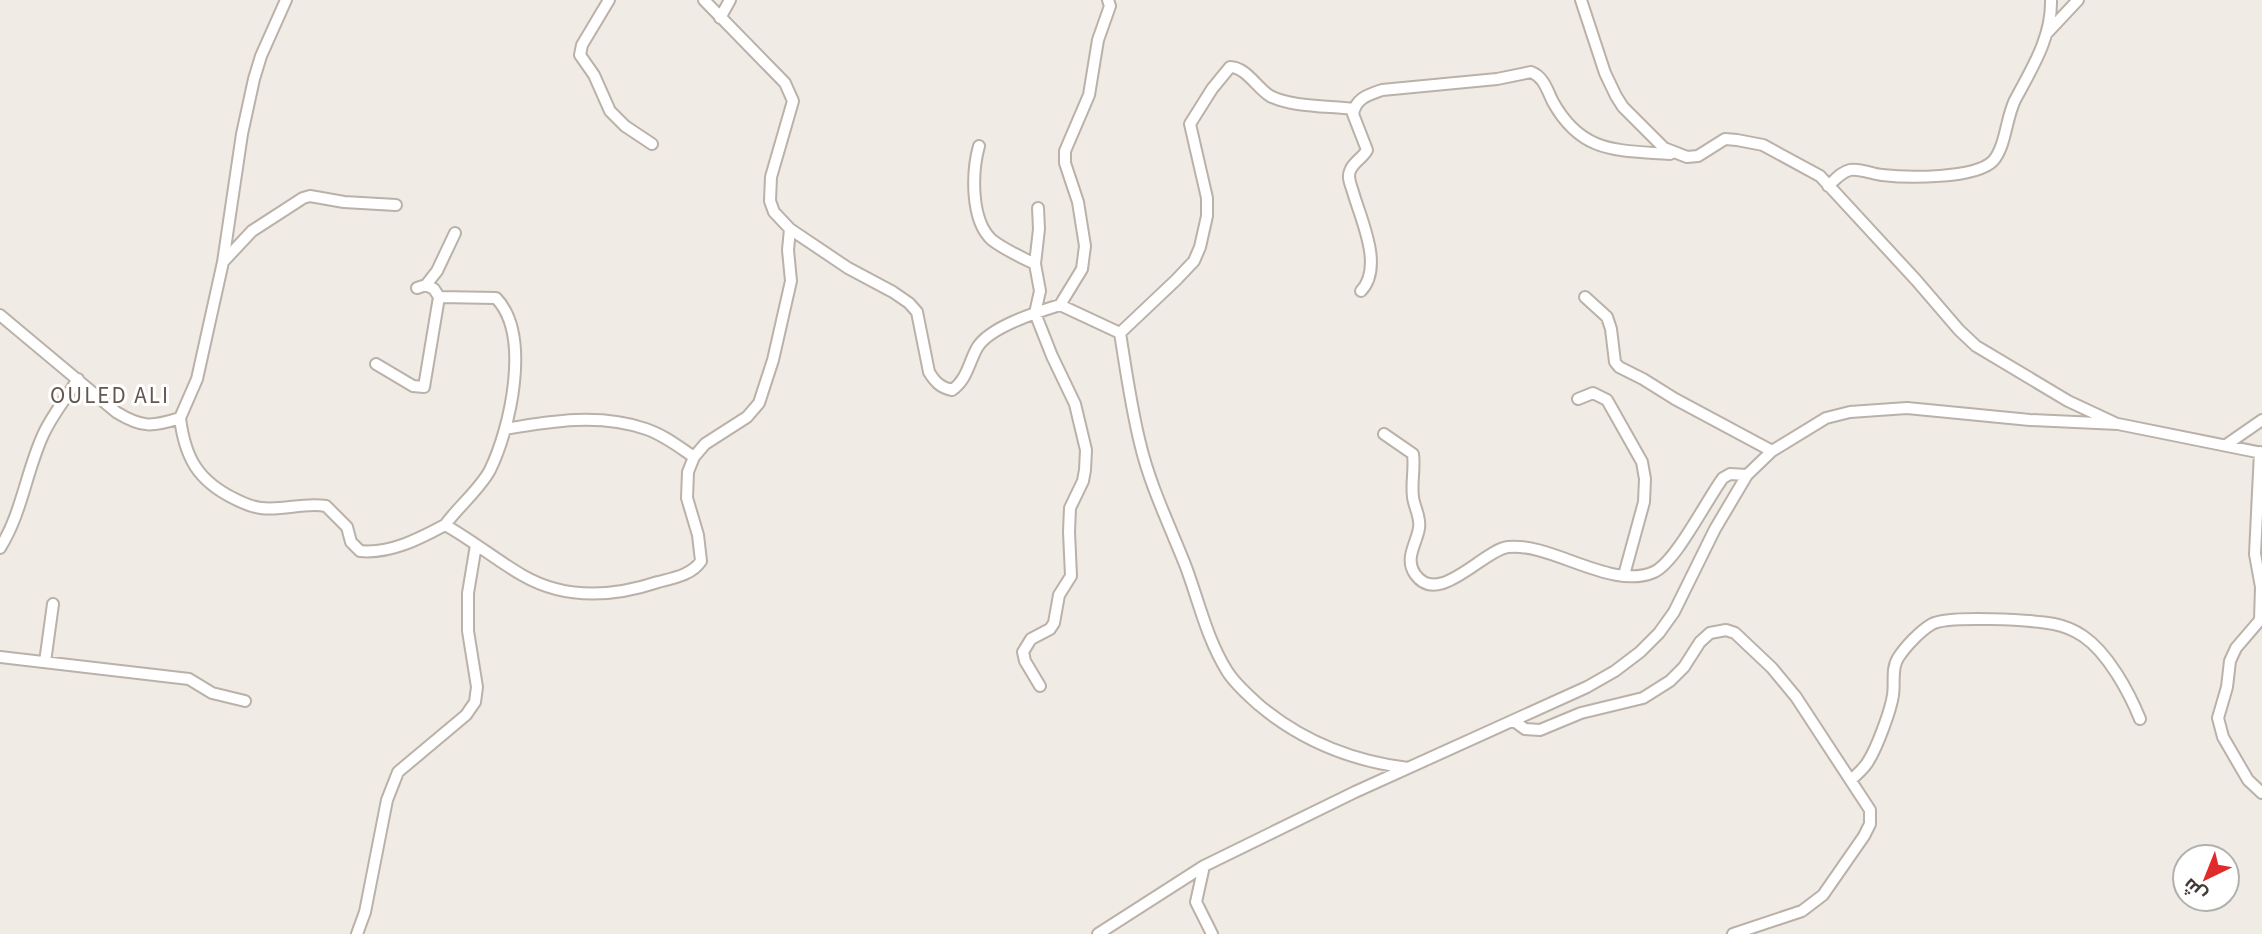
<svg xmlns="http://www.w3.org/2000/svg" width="2262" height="934" viewBox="0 0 2262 934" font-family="'Source Sans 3',Cairo,sans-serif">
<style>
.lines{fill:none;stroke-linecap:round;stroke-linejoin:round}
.minor-casing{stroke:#bab1a8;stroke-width:14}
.minor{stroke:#fff;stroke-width:10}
.labels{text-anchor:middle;stroke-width:6;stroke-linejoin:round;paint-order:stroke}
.quarter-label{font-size:23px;letter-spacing:2px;fill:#63574e;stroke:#fff}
</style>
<rect width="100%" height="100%" fill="#f0ebe5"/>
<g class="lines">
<g class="minor-casing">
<path id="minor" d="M 609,0 L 582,45 L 580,55 L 594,75 L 610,111 L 625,126 L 652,144
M 704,0 L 785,83 L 793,101 L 771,177 L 770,201 L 774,212 L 790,229 L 848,268 L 893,292 L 909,303 L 917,312 L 929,372 C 935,382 941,388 952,390 C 967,380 969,362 977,348 C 989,327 1037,312 1060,305 L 1120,333
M 1581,0 L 1605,73 L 1616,96 L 1623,107 L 1664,148 L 1687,157 L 1698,156 L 1725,139 L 1737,140 L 1763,145 L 1820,176 L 1916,280 L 1959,330 L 1976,346 L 2068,401 L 2115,423
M 720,18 L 730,0
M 2048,32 L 2078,0
M 979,146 C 972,171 970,220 992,240 C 1005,250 1021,257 1035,264
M 1828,186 C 1835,180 1841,172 1850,170 C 1860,168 1872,174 1882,175 C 1907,178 1975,179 1993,161 C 2006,146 2006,118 2015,100 C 2032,68 2052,37 2051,0
M 1038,208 L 1039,229 L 1035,264 L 1040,291 L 1035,313 L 1052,356 L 1075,404 L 1086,450 L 1085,470 L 1083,481 L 1070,508 L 1069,532 L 1071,576 L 1059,595 L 1054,623 L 1050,629 L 1031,639 L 1023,652 L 1025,661 L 1040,686
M 223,262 L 252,231 L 303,198 L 310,196 L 344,202 L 396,205
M 426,285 L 434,289 L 439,297 L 496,298 C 532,335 510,429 490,470 C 480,489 458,507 445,525
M 417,288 L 426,285 L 437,271 L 455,233
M 1361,291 C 1384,267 1361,220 1353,192 C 1351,185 1347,178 1350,171 C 1353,162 1363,158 1367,150 L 1353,114 C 1356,98 1368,95 1382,90 L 1497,79 L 1531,72 C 1544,77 1547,90 1553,102 C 1582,154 1617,150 1670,154
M 1585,297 L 1607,317 L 1611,329 L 1615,362 L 1619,367 L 1643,379 L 1675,399 L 1772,451
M 1060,305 L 1082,269 L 1085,246 L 1078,202 L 1065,163 L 1065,151 L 1089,95 L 1098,40 L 1110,6 L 1108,0
M 0,315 L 116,412 C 142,428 152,427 180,418 L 197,379 L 223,262 L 242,134 L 254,79 L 261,56 L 286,0
M 1120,333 C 1126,370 1131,407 1140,443 C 1150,486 1170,526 1186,567 C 1199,602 1207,639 1227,671 C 1235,684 1248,695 1259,705 C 1303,742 1352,761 1408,768
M 1120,333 L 1176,280 L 1194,261 L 1200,247 L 1207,216 L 1207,198 L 1190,124 L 1212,89 L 1230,67 C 1246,67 1257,88 1270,96 C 1290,107 1330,106 1353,109
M 376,364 L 413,386 L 424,387 L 439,297
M 1578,399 L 1593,393 L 1607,400 L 1642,462 L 1645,479 L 1644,502 L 1624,575
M 180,418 C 185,458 198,481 235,499 C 243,503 252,507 261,508 C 283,511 304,502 326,506 L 347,527 L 351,542 L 360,551 C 390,554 419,539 445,525 C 472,540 496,560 522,575 C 565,600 613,597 658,582 C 673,578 692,575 701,561 L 698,535 L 687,498 L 688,472 L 694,457 L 705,444 L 747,417 L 759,403 L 773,360 L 791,281 L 788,250 L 790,229
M 505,429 C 551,421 600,413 646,429 C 664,435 679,447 694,457
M 1384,434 L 1413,454 C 1415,468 1411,483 1413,497 C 1414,507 1421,517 1419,528 C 1417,543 1404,558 1415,574 C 1438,608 1483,550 1508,547 C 1551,542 1612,591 1654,572 C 1676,562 1707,499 1723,478 L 1730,474 L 1747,475
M 2226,445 L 2262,420
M 2260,452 L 2255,554 L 2261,587 L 2260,620 L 2236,648 L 2230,661 L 2227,687 L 2218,718 L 2223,737 L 2248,780 L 2262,793
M 0,548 C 22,513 26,472 43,435 C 52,415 67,397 78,379
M 0,657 L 189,679 L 212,693 L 245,701
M 45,662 L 53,604
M 1514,721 L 1525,729 L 1540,730 L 1581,713 L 1643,698 L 1670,681 L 1684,667 L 1700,642 L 1710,633 L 1726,630 L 1735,633 L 1772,668 L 1796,697 L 1870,810 L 1870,824 L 1864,836 L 1823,895 L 1802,911 L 1733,934
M 1851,780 C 1857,774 1865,768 1869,760 C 1877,747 1891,710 1893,695 C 1895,683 1891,669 1898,658 C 1905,647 1920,631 1932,624 C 1948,615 2033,620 2054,624 C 2064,626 2074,630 2083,636 C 2108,653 2129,692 2140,719
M 1204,866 L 1196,902 L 1212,934
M 357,934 L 365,912 L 387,800 L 398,772 L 466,715 L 475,702 L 477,687 L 468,631 L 468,593 L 476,545
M 1098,934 L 1204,866 L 1355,792 L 1587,687 L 1615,671 L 1640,652 L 1659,633 L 1674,612 L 1715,529 L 1747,475 L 1772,451 L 1826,418 L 1850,412 L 1907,408 L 2030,420 L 2118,424 L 2262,453"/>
</g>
<use href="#minor" class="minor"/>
</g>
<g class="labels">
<g class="quarter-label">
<text x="110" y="403">OULED ALI</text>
</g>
</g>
<g transform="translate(2206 878) rotate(223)"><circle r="33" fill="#ffffff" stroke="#b3b1ae" stroke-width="2"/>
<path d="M0-5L12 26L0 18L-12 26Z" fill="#e12b2b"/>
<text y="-10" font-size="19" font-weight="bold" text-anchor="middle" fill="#423b35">ش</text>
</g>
</svg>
